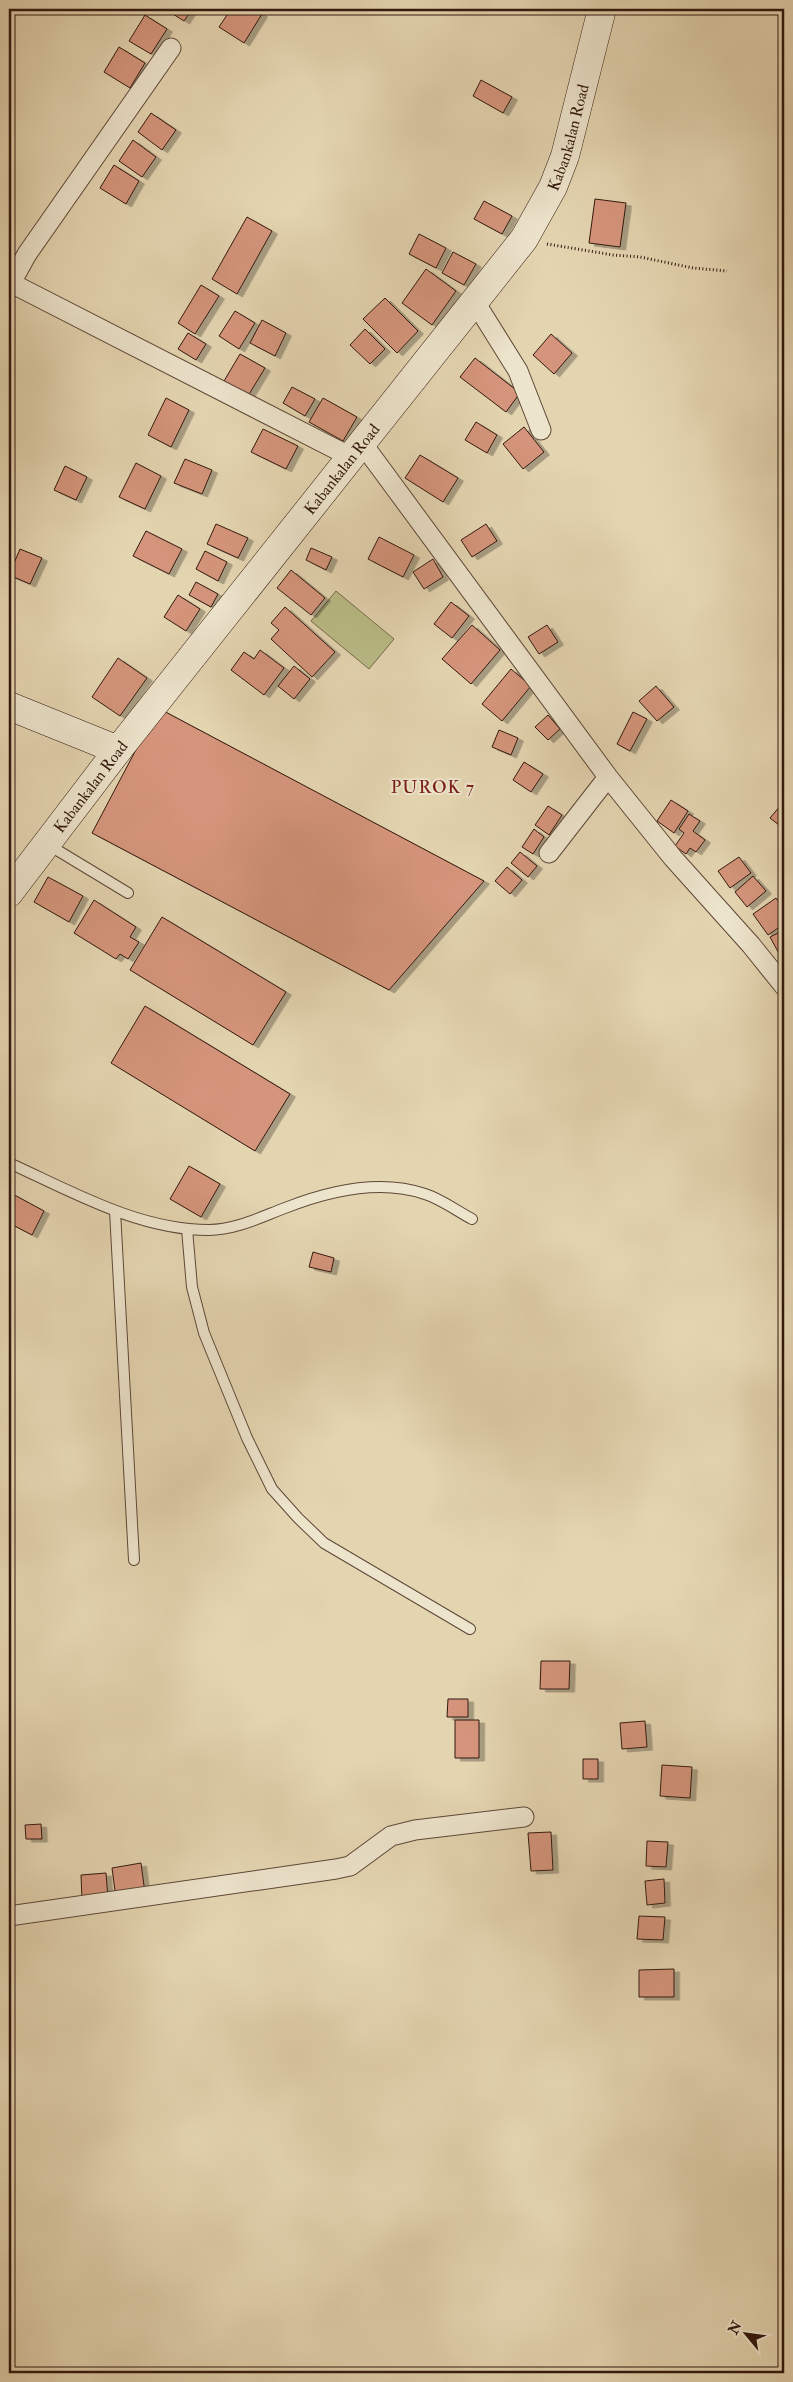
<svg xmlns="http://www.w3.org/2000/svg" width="793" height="2382" viewBox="0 0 793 2382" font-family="'IM FELL Double Pica',serif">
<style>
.green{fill:#babc87;stroke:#766a4a}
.building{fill:#d5957b;stroke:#32180e;filter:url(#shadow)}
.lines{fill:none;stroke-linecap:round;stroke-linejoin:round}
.lane-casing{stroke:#5e4737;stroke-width:12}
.street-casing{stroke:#5e4737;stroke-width:21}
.secondary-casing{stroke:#32180e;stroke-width:29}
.path{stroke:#32180e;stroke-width:3;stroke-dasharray:1 2.5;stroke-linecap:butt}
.lane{stroke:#ede4cc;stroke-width:10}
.street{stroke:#ede4cc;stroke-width:19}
.secondary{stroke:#ede4cc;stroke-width:28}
.labels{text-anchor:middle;stroke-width:4;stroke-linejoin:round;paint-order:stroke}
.street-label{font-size:16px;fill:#32180e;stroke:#ede4cc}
.neighbourhood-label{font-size:18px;letter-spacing:1px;fill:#7a1f14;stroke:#ede4cc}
</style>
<defs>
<filter id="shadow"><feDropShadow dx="5.5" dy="3" stdDeviation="0" flood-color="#0004"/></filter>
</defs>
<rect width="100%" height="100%" fill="#e4d5b1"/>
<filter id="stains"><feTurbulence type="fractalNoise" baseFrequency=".004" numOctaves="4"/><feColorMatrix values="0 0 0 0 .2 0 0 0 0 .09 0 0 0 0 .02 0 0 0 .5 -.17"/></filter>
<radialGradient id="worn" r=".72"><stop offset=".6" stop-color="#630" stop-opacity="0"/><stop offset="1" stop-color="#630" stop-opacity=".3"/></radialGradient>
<path class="green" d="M 336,591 L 394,639 L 369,669 L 311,621 Z"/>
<path class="building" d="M 165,9 L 192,9 L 184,21 Z
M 231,9 L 255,9 L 262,14 L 244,43 L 219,27 Z
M 145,15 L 167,29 L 151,54 L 129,41 Z
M 119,47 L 145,63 L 130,88 L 104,72 Z
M 481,80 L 512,97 L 503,113 L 473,96 Z
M 151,113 L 176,130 L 162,150 L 138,132 Z
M 133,140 L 156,157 L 142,177 L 119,161 Z
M 114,165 L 139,181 L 126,204 L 100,188 Z
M 595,199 L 626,203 L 620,247 L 589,243 Z
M 484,201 L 512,216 L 502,234 L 474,219 Z
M 247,217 L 272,231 L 237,294 L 212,279 Z
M 419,234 L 446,248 L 436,268 L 409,254 Z
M 453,252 L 476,264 L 464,285 L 442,273 Z
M 426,269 L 456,291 L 432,325 L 402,303 Z
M 201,285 L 219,296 L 195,334 L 178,323 Z
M 385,298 L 418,331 L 397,353 L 363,319 Z
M 235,311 L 255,323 L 239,349 L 219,336 Z
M 262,320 L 286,333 L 275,356 L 250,343 Z
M 365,329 L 385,349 L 370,364 L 350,345 Z
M 188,333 L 206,344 L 196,360 L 178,349 Z
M 551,334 L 572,353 L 554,374 L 533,355 Z
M 240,354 L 265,368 L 248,396 L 224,381 Z
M 475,358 L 520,393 L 506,412 L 460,377 Z
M 292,387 L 315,399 L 305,416 L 283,403 Z
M 166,398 L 189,410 L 171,447 L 148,435 Z
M 323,398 L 357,417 L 343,441 L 309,422 Z
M 476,422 L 497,435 L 487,453 L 465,440 Z
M 524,427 L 544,452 L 523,469 L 503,444 Z
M 263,429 L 298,446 L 286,469 L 251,452 Z
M 420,455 L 458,478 L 443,502 L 405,478 Z
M 185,459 L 212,470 L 202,494 L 174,483 Z
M 136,463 L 161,476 L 145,509 L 119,497 Z
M 65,466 L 87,477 L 76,500 L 54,490 Z
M 216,524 L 248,538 L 238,558 L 207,544 Z
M 486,524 L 497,541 L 472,557 L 461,540 Z
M 146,531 L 182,549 L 169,574 L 133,556 Z
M 379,537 L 414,555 L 403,577 L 368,559 Z
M 311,548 L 332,557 L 326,570 L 306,560 Z
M 20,549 L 42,558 L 30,584 L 9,575 Z
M 205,551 L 227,562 L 218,581 L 196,569 Z
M 433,559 L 443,577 L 424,589 L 413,572 Z
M 291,570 L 325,598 L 311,615 L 277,588 Z
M 196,582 L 218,594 L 211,607 L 189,595 Z
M 178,595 L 200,609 L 186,631 L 164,617 Z
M 451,602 L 469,616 L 452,638 L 434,624 Z
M 285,607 L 335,652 L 312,677 L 271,639 L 279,630 L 271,623 Z
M 472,625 L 500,650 L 471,684 L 442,659 Z
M 547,625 L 558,642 L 539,654 L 528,637 Z
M 260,650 L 284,668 L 264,695 L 231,670 L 244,652 L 254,659 Z
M 118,658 L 147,678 L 120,716 L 92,697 Z
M 294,666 L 310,679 L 294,699 L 278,686 Z
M 511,669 L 531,686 L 502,721 L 482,704 Z
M 656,686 L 674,707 L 657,721 L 639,701 Z
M 158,708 L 484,881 L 389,990 L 92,833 Z
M 633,712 L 647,719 L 630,751 L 617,744 Z
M 548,715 L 560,729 L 548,740 L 535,727 Z
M 499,730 L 518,738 L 511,755 L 492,747 Z
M 524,762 L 543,774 L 531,792 L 513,780 Z
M 671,800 L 688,811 L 674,833 L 657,821 Z
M 781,805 L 784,808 L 784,829 L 770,818 Z
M 548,806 L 562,815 L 549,835 L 535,825 Z
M 689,814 L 700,821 L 693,831 L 705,840 L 696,852 L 690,848 L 686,854 L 675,846 L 684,833 L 679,829 Z
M 534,829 L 544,837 L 533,854 L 522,847 Z
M 520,852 L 537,866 L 528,877 L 511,863 Z
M 739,857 L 751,873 L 730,888 L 718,871 Z
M 507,867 L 522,880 L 510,894 L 495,881 Z
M 753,876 L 766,891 L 747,907 L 735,892 Z
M 48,877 L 83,896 L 69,922 L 34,902 Z
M 776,898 L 784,909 L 784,924 L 768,935 L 753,914 Z
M 94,900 L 136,927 L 130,937 L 139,942 L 128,959 L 120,954 L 116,959 L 74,933 Z
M 162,917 L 286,992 L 253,1045 L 130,970 Z
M 784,930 L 784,958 L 782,959 L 770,937 Z
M 145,1006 L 290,1094 L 255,1151 L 111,1063 Z
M 189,1166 L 220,1184 L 201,1217 L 170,1199 Z
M 9,1192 L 44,1211 L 32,1235 L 9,1223 Z
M 313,1252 L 334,1258 L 331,1272 L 309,1267 Z
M 541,1661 L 570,1661 L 569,1689 L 540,1689 Z
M 448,1699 L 468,1699 L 468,1717 L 447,1717 Z
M 455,1720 L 479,1720 L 479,1758 L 455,1758 Z
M 645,1721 L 647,1747 L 622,1749 L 620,1723 Z
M 583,1759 L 598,1759 L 598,1779 L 583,1779 Z
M 662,1765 L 692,1767 L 690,1798 L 660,1796 Z
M 41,1824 L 42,1839 L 26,1839 L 25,1825 Z
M 551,1832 L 553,1870 L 531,1871 L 528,1833 Z
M 647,1841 L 668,1842 L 666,1867 L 646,1866 Z
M 141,1863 L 145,1893 L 116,1898 L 112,1868 Z
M 106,1873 L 108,1898 L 82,1900 L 81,1875 Z
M 664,1879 L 665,1903 L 647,1905 L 645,1881 Z
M 639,1916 L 665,1917 L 663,1940 L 637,1939 Z
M 674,1969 L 674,1997 L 639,1997 L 639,1970 Z"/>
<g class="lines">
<g class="lane-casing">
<path id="lane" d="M 47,844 L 128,893
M 9,1163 C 71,1191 138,1230 209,1230 C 235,1230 261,1217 285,1208 C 328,1191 381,1179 425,1194 C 441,1199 457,1211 472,1219
M 115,1211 L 134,1560
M 187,1229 L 192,1287 L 204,1333 L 247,1438 L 272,1489 L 298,1518 L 324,1543 L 470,1629"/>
</g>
<g class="street-casing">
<path id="street" d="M 171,48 L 27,254 L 11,283 L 351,457
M 475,302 L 518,371 L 541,430
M 362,443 L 608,777 L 673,858 L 751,945 L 784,986
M 549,853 L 608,777
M 9,1916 L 336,1869 L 350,1866 L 391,1836 L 415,1830 L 524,1817"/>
</g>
<g class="secondary-casing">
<g id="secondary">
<path d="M 9,706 L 118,750"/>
<path id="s1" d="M 9,893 L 118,750 L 524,239 L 553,187 L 565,156 L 602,9"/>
</g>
</g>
<path class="path" d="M 547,244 L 613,255 L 640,257 L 693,268 L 727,271"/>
<use href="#lane" class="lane"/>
<use href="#street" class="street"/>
<use href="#secondary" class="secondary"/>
</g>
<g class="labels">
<g class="street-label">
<text dy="6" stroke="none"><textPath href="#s1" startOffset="944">Kabankalan Road</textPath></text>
<text dy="6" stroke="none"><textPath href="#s1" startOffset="539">Kabankalan Road</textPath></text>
<text dy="6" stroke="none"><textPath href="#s1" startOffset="134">Kabankalan Road</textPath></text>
</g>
<g class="neighbourhood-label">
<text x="433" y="793">PUROK 7</text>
</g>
</g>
<rect width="793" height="2382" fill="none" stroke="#e4d5b1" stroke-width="30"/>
<rect x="10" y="10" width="773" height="2362" fill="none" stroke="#32180e" stroke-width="2.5"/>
<rect x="15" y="15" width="763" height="2352" fill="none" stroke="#32180e"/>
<g transform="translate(746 2334) rotate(299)" stroke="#ede4cc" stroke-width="4" paint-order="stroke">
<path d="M0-4L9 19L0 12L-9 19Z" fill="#32180e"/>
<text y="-8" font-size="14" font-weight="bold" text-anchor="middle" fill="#32180e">N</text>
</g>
<rect width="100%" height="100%" filter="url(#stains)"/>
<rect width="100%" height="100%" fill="url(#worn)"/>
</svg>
